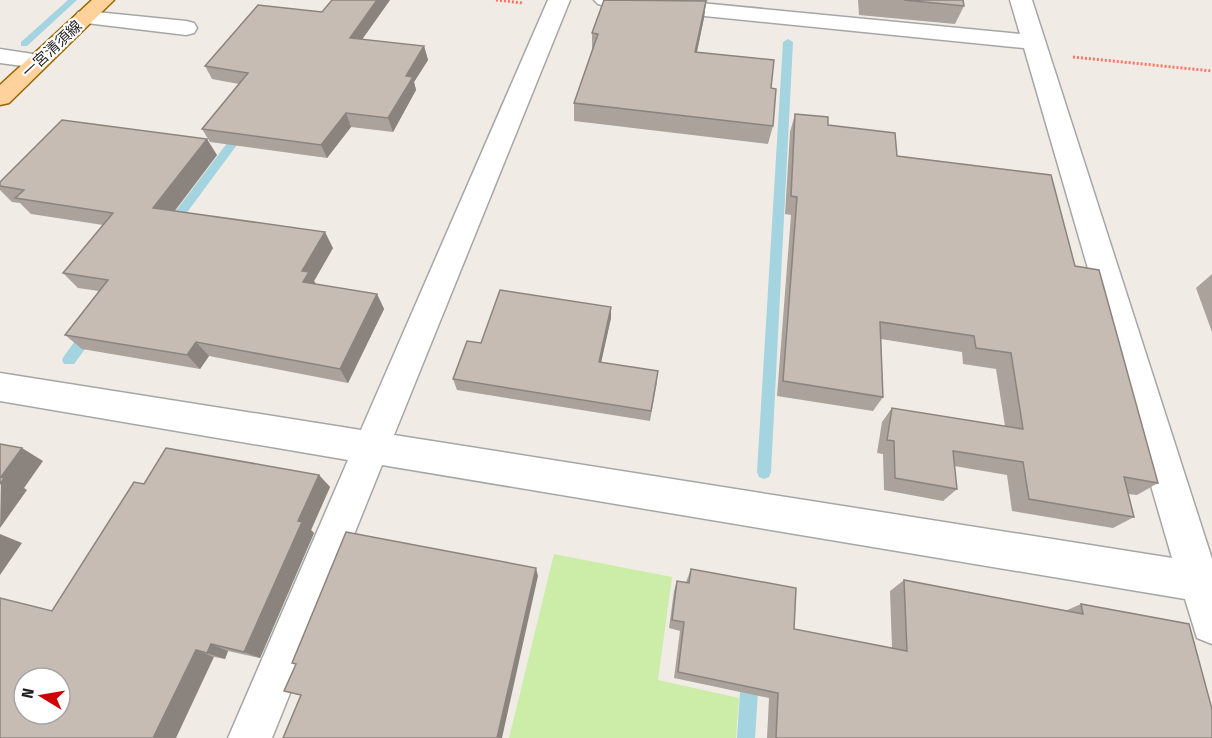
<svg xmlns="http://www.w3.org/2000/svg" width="1212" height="738" viewBox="0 0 1212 738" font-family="'Fira Sans Condensed','Noto Sans JP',sans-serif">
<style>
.grass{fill:#cbeda8}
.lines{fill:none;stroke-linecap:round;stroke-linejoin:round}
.stream{fill:#a3d4e0;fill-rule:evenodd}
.minor-casing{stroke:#a6a6a6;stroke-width:3}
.major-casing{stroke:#9a6400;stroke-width:3}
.path{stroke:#ff7467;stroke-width:3;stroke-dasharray:2 2;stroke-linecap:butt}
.minor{fill:#fff;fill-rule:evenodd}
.major{fill:#ffd29b;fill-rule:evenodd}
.wall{fill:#aaa29b}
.shaded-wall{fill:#8b847e}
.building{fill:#c6bcb4;stroke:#8b847e;stroke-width:1.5;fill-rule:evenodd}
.labels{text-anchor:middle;stroke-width:4.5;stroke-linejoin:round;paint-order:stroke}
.far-street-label{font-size:15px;fill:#1f1f1f;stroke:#fff}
</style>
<rect width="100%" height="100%" fill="#f0ece5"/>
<path class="grass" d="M 554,554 L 672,577 L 658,680 L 739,698 L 736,738 L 509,738 Z"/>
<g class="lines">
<path class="stream" d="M 68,0 L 77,0 L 27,46 L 21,46 L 21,42 Z
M 788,39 L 793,42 L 771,472 L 769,477 L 764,479 L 759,477 L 757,472 L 783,42 Z
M 241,129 L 245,130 L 245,134 L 174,230 L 166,230 L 164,227 L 166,224 L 237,130 Z
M 89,328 L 94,329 L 96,333 L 94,337 L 74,364 L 64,364 L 62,360 L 64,356 L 84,329 Z
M 750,668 L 756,671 L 759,677 L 755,738 L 737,738 L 741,677 L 744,671 Z"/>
<g class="minor-casing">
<path id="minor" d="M 548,0 L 570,0 L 394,435 L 1172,558 L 1024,48 L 605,6 L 598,4 L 594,0 L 670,0 L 1020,34 L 1010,0 L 1032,0 L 1212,559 L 1212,644 L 1197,638 L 1185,599 L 382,465 L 272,738 L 228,738 L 348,460 L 0,401 L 0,373 L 361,430 Z
M 86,11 L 186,21 L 194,23 L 197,28 L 194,33 L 186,35 L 78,22 L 75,17 L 78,12 Z
M 0,49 L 46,56 L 49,61 L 46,66 L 38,68 L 0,63 Z"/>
</g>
<g class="major-casing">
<path id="major" d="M 92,0 L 114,0 L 9,103 L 0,105 L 0,85 Z"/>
</g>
<path class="path" d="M 496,0 L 523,3
M 1073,57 L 1212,71"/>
<use href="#minor" class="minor"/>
<use href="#major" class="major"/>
</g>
<path class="wall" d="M 390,0 L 362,39 L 424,46 L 428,60 L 414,82 L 416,90 L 393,132 L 351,127 L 327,158 L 210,142 L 202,129 L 239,84 L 212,79 L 205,66 L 322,12 Z
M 604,0 L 708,0 L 707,1 L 706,1 L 704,18 L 697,52 L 771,88 L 773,126 L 768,144 L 574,121 L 574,103 L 592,50 L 592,33 Z
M 858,0 L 963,0 L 964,6 L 955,24 L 859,15 Z
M 795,114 L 828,125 L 897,156 L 1075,266 L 1158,483 L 1137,495 L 1128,494 L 1134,517 L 1113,528 L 1012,511 L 1007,475 L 954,466 L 957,489 L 943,501 L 884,490 L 883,454 L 877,453 L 882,422 L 892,408 L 1005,426 L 996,369 L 963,364 L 962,352 L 881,339 L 883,397 L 873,411 L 777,396 L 791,215 L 785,214 L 790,132 Z
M 217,155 L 175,211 L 333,248 L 314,281 L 316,284 L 377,294 L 384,309 L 348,383 L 209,356 L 200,369 L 82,349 L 65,335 L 99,291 L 78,288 L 63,273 L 103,225 L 31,214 L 20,203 L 12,202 L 0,190 L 0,182 Z
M 1212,274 L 1212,332 L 1196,288 Z
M 611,318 L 601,362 L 657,382 L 650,421 L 457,390 L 453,379 L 481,343 Z
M 319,475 L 330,487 L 311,530 L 314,533 L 260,658 L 228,651 L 225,659 L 214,657 L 52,611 L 144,484 Z
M 691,569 L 794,629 L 892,648 L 890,591 L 904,580 L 1065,611 L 1081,604 L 1212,738 L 767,738 L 769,698 L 674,678 L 680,631 L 669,628 L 674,591 L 677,581 L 686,582 Z"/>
<path class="shaded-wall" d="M 377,0 L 390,0 L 354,51 L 350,38 Z
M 706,1 L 704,18 L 693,70 L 695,52 Z
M 424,46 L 428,60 L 414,82 L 416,90 L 393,132 L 388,118 L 406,76 Z
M 346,113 L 351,127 L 327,158 L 321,145 Z
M 207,139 L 217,155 L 165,223 L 153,208 Z
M 325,232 L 333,248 L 314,281 L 318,287 L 303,282 L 302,271 Z
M 377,294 L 384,309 L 348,383 L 340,369 Z
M 611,307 L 611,318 L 599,372 L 599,362 Z
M 196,342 L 209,356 L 200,369 L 187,355 Z
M 22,448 L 43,461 L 24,488 L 27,490 L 0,528 L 1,477 Z
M 319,475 L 330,487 L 311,530 L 314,533 L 260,658 L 244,652 L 298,521 Z
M 0,534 L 22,543 L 0,575 Z
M 536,568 L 538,576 L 502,738 L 497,738 Z
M 211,644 L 228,651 L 225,659 L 207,653 Z
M 196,650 L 214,657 L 176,738 L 153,738 Z"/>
<path class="building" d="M 332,0 L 377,0 L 350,38 L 424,46 L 406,76 L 413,77 L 388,118 L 346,113 L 321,145 L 202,129 L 248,73 L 205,66 L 258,5 L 322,12 Z
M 604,0 L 706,1 L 695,52 L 774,60 L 771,88 L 776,89 L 773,126 L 574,103 L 598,34 L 592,33 Z
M 904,0 L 963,0 L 964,6 Z
M 795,114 L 828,117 L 828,125 L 895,133 L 897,156 L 1051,175 L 1075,266 L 1099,270 L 1158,483 L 1124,477 L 1134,517 L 1029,499 L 1023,462 L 953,451 L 957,489 L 895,478 L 894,441 L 887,440 L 892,408 L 1023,429 L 1011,353 L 976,348 L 974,336 L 880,322 L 883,397 L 783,381 L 797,197 L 791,196 Z
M 62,120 L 207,139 L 153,208 L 325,232 L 302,271 L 309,272 L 303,282 L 377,294 L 340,369 L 196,342 L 187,355 L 65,335 L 108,280 L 63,273 L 113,213 L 15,198 L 24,190 L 0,186 L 0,182 Z
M 500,290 L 611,307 L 599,362 L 658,371 L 651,411 L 453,379 L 467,341 L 481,343 Z
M 0,444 L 22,448 L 1,477 L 4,478 L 0,484 Z
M 166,448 L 319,475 L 298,521 L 302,522 L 244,652 L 211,644 L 207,653 L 196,650 L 153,738 L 0,738 L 0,598 L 52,611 L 134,482 L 144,484 ZM 24,678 L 60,678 L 60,714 L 24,714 Z
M 346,532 L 536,568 L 497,738 L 283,738 L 301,695 L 284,691 L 296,664 L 292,663 Z
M 691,569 L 796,588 L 794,629 L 907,651 L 904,580 L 1083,614 L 1081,604 L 1189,624 L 1212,709 L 1212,738 L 776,738 L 778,693 L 678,672 L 684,622 L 672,620 L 677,581 L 689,583 Z"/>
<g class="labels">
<g class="far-street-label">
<text transform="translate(52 49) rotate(-43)" y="5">一宮清須線</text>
</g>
</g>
<g transform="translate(42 696) rotate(281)"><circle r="28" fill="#ffffff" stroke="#a5a5a5" stroke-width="1.5"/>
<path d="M0-4.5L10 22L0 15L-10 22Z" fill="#ce0004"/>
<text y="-9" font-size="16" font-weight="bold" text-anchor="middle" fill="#1f1f1f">N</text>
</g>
</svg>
